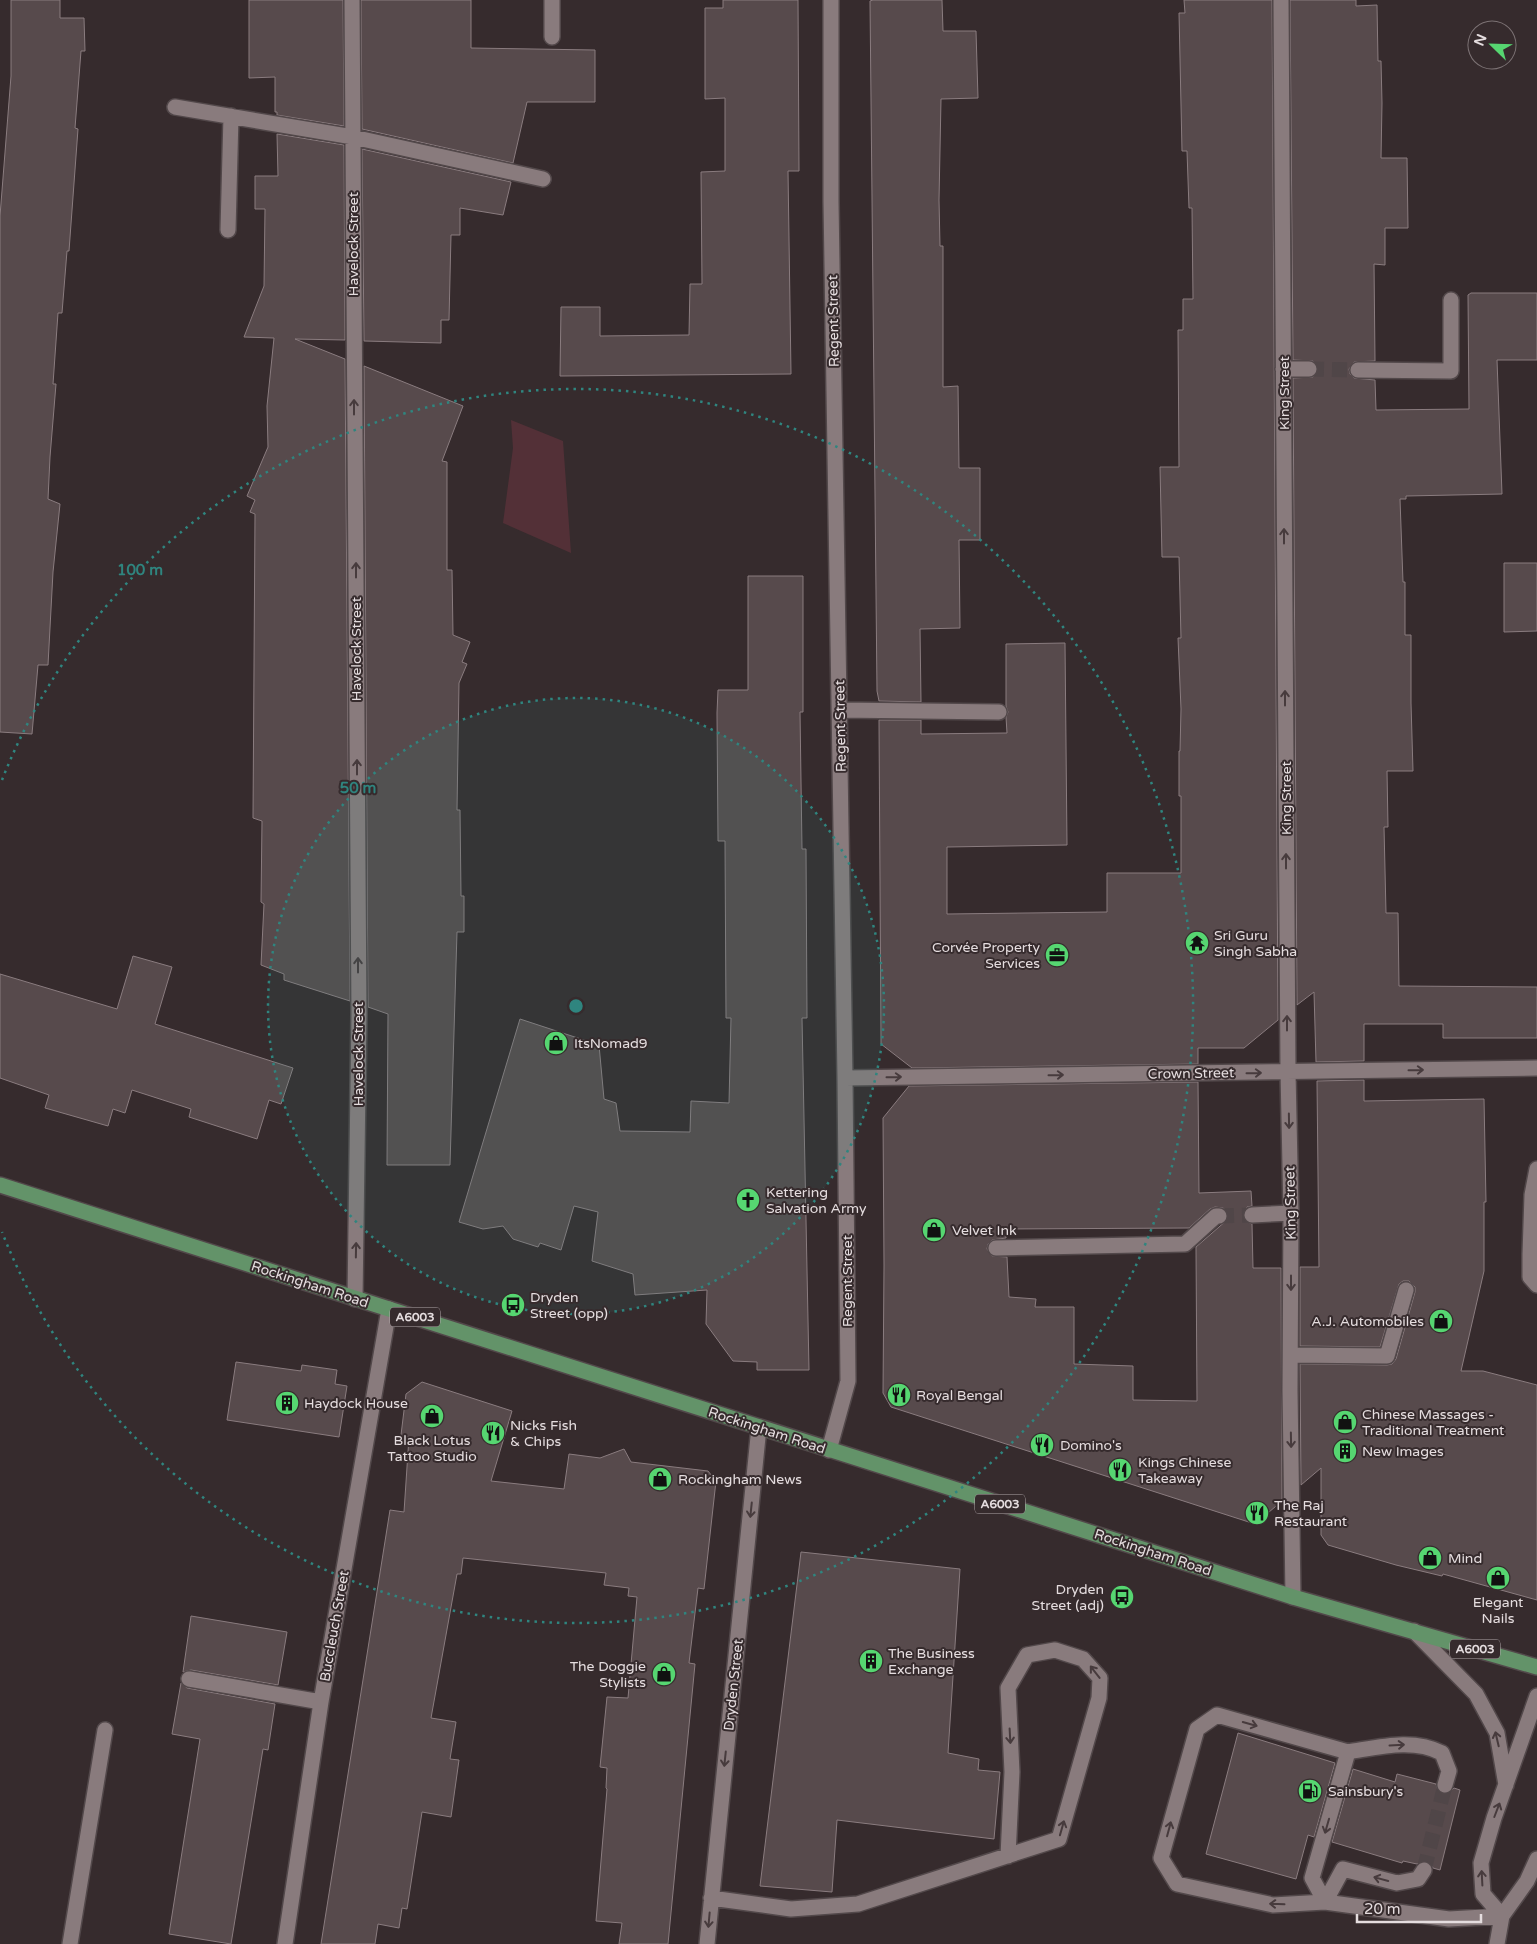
<svg xmlns="http://www.w3.org/2000/svg" width="1537" height="1944" viewBox="0 0 1537 1944" font-family="'Varela Round',sans-serif">
<style>
.green{fill:#533037}
.building{fill:#574a4c;stroke:#8a7c7f;fill-rule:evenodd}
.lines{fill:none;stroke-linecap:round;stroke-linejoin:round}
.minor-tunnel{stroke:#504648;stroke-width:15;stroke-dasharray:15 8;stroke-linecap:butt}
.minor-casing{stroke:#52484a;stroke-width:18}
.major-casing{stroke:#52484a;stroke-width:18}
.minor{stroke:#897b7d;stroke-width:15}
.major{stroke:#639369;stroke-width:15}
.oneway{stroke:#473b3d}
.ring{fill:none;stroke:#2f857f;stroke-width:2.5;stroke-dasharray:2.5 5}
.labels{text-anchor:middle;stroke-width:4;stroke-linejoin:round;paint-order:stroke}
.shield{fill:#362b2d;stroke:#b0a8aa;stroke-width:1}
.shield-label{font-size:12px;font-weight:bold;fill:#e5dddf}
.street-label{font-size:14px;fill:#e5dddf;stroke:#362b2d}
.poi-label{font-size:14px;fill:#e5dddf;stroke:#362b2d;text-anchor:start}
.centre{fill:#2f857f;stroke:#362b2d;stroke-width:2.5}
.ring-label{font-size:15px;text-anchor:middle;font-weight:bold;fill:#2f857f;stroke:#362b2d;stroke-width:4;stroke-linejoin:round;paint-order:stroke}
</style>
<rect width="100%" height="100%" fill="#362b2d"/>
<path class="green" d="M 511,420 L 563,441 L 571,553 L 503,523 L 513,448 Z"/>
<path class="building" d="M 11,0 L 60,0 L 60,18 L 84,18 L 85,51 L 81,51 L 75,128 L 78,129 L 69,251 L 67,251 L 62,313 L 58,313 L 53,384 L 56,384 L 50,457 L 48,499 L 60,504 L 53,572 L 48,665 L 38,665 L 32,734 L 0,732 L 0,216 L 11,76 Z
M 249,0 L 343,0 L 344,126 L 277,115 L 277,112 L 275,112 L 275,77 L 249,78 Z
M 361,0 L 471,0 L 471,48 L 595,50 L 595,102 L 527,102 L 513,163 L 362,129 Z
M 723,0 L 798,0 L 799,171 L 788,171 L 791,374 L 560,376 L 561,307 L 600,307 L 600,336 L 689,335 L 690,284 L 702,284 L 701,172 L 725,171 L 725,98 L 705,99 L 705,8 L 723,8 Z
M 873,0 L 942,0 L 943,31 L 976,31 L 978,98 L 941,99 L 939,200 L 940,246 L 943,246 L 943,387 L 958,386 L 959,468 L 980,468 L 980,540 L 959,540 L 960,628 L 920,629 L 921,702 L 879,701 L 877,691 L 870,1 Z
M 1184,0 L 1272,0 L 1278,1020 L 1244,1048 L 1198,1048 L 1198,1064 L 912,1068 L 881,1044 L 879,720 L 921,720 L 921,734 L 1007,733 L 1006,717 L 1008,712 L 1006,706 L 1006,644 L 1065,643 L 1067,845 L 947,847 L 947,914 L 1107,912 L 1107,873 L 1181,873 L 1181,796 L 1179,796 L 1179,751 L 1180,751 L 1181,709 L 1178,638 L 1181,638 L 1179,557 L 1162,557 L 1160,467 L 1179,467 L 1178,330 L 1183,330 L 1183,299 L 1193,299 L 1192,208 L 1189,208 L 1187,151 L 1182,151 L 1179,13 L 1185,13 Z
M 1290,0 L 1356,0 L 1356,6 L 1377,5 L 1378,61 L 1381,61 L 1382,103 L 1381,158 L 1407,158 L 1408,228 L 1385,228 L 1385,265 L 1374,264 L 1375,361 L 1354,362 L 1349,369 L 1350,374 L 1354,378 L 1375,380 L 1376,410 L 1469,409 L 1468,295 L 1471,293 L 1537,293 L 1537,360 L 1497,360 L 1502,494 L 1406,496 L 1406,499 L 1400,499 L 1403,582 L 1405,582 L 1405,635 L 1411,635 L 1411,703 L 1413,771 L 1387,771 L 1388,827 L 1384,827 L 1386,913 L 1398,913 L 1399,986 L 1537,987 L 1537,1038 L 1443,1038 L 1443,1024 L 1364,1024 L 1364,1061 L 1316,1062 L 1314,992 L 1297,1005 L 1293,378 L 1313,377 L 1317,373 L 1318,369 L 1313,361 L 1293,360 Z
M 277,134 L 344,145 L 345,340 L 295,339 L 345,359 L 350,1001 L 284,980 L 284,974 L 261,965 L 264,904 L 261,902 L 262,821 L 253,818 L 255,514 L 250,512 L 255,500 L 247,496 L 268,447 L 267,406 L 274,338 L 244,337 L 264,286 L 265,209 L 255,209 L 255,176 L 278,176 Z
M 362,149 L 511,182 L 503,215 L 460,208 L 460,235 L 451,235 L 449,320 L 441,320 L 441,343 L 364,341 Z
M 364,366 L 463,406 L 442,461 L 447,462 L 447,570 L 452,570 L 453,635 L 470,642 L 462,662 L 467,664 L 459,683 L 457,810 L 460,810 L 461,896 L 464,896 L 464,932 L 457,932 L 450,1165 L 387,1165 L 388,1014 L 368,1007 Z
M 1504,563 L 1537,563 L 1537,631 L 1504,632 Z
M 748,576 L 803,576 L 803,712 L 800,712 L 802,849 L 806,849 L 807,1018 L 802,1018 L 809,1370 L 757,1370 L 757,1362 L 733,1361 L 706,1324 L 707,1290 L 635,1295 L 633,1274 L 592,1261 L 598,1212 L 574,1206 L 561,1250 L 540,1243 L 538,1247 L 513,1239 L 503,1226 L 483,1229 L 459,1222 L 520,1019 L 599,1045 L 604,1099 L 616,1103 L 620,1131 L 690,1132 L 691,1101 L 729,1103 L 731,1018 L 726,1018 L 725,841 L 718,841 L 717,713 L 718,690 L 748,690 Z
M 133,956 L 172,967 L 155,1024 L 293,1068 L 281,1104 L 269,1100 L 257,1139 L 189,1117 L 191,1109 L 132,1090 L 125,1113 L 113,1109 L 108,1126 L 45,1108 L 49,1095 L 0,1078 L 0,974 L 117,1009 Z
M 1364,1080 L 1364,1101 L 1484,1099 L 1486,1202 L 1484,1202 L 1484,1271 L 1461,1371 L 1483,1371 L 1537,1385 L 1537,1600 L 1443,1574 L 1442,1576 L 1396,1565 L 1328,1545 L 1321,1535 L 1321,1468 L 1301,1485 L 1300,1364 L 1387,1365 L 1392,1364 L 1396,1359 L 1415,1292 L 1415,1287 L 1409,1281 L 1403,1281 L 1399,1284 L 1380,1347 L 1300,1346 L 1300,1267 L 1319,1267 L 1317,1081 Z
M 1198,1082 L 1199,1193 L 1251,1191 L 1252,1206 L 1247,1207 L 1243,1215 L 1244,1220 L 1252,1224 L 1253,1268 L 1281,1268 L 1282,1501 L 1255,1524 L 891,1407 L 883,1393 L 884,1265 L 883,1118 L 909,1086 ZM 1215,1207 L 1223,1208 L 1227,1211 L 1227,1220 L 1196,1247 L 1197,1401 L 1133,1400 L 1133,1366 L 1074,1364 L 1074,1307 L 1035,1307 L 1036,1299 L 1009,1297 L 1007,1257 L 992,1256 L 987,1249 L 988,1244 L 992,1240 L 1006,1238 L 1006,1229 L 1189,1228 L 1210,1209 Z
M 236,1362 L 301,1371 L 302,1365 L 337,1370 L 335,1384 L 347,1386 L 339,1437 L 227,1420 Z
M 422,1382 L 512,1411 L 491,1481 L 564,1489 L 569,1454 L 600,1458 L 624,1449 L 631,1462 L 708,1471 L 716,1481 L 704,1589 L 698,1588 L 689,1663 L 695,1664 L 668,1944 L 619,1944 L 622,1923 L 596,1921 L 607,1789 L 606,1788 L 607,1768 L 600,1767 L 607,1697 L 628,1698 L 637,1597 L 628,1596 L 629,1588 L 604,1585 L 606,1573 L 463,1558 L 461,1574 L 457,1574 L 431,1718 L 456,1722 L 450,1759 L 459,1760 L 451,1817 L 422,1812 L 407,1909 L 402,1908 L 399,1928 L 378,1924 L 375,1944 L 321,1944 L 390,1510 L 404,1512 L 409,1437 L 401,1435 L 406,1394 Z
M 801,1552 L 960,1569 L 948,1753 L 979,1759 L 978,1770 L 1000,1772 L 994,1839 L 837,1820 L 832,1892 L 760,1886 Z
M 191,1616 L 287,1632 L 278,1685 L 191,1670 L 183,1672 Z
M 181,1683 L 187,1688 L 275,1704 L 268,1750 L 263,1749 L 231,1944 L 169,1934 L 200,1739 L 172,1734 Z
M 1238,1733 L 1335,1763 L 1314,1837 L 1308,1835 L 1296,1879 L 1206,1854 Z
M 1353,1769 L 1395,1782 L 1397,1774 L 1436,1784 L 1438,1791 L 1443,1794 L 1448,1794 L 1454,1788 L 1460,1790 L 1440,1870 L 1433,1868 L 1430,1863 L 1425,1861 L 1417,1864 L 1403,1861 L 1402,1863 L 1332,1842 Z"/>
<g class="lines">
<path class="minor-tunnel" d="M 1309,369 L 1358,370
M 1219,1216 L 1252,1215
M 1424,1870 L 1445,1785"/>
<g class="minor-casing">
<path id="minor" d="M 352,0 L 359,1014 L 355,1299
M 1281,0 L 1288,1072 L 1291,1213 L 1290,1391 L 1293,1597
M 552,37 L 552,0
M 175,107 L 353,137 L 543,179
M 228,230 L 231,116
M 1283,369 L 1309,369
M 1358,370 L 1451,371 L 1451,300
M 840,710 L 999,712
M 845,1078 L 1537,1068
M 1537,1169 L 1532,1195 L 1530,1254 L 1530,1277 L 1537,1285
M 1252,1215 L 1291,1213
M 996,1248 L 1185,1244 L 1216,1216 L 1219,1216
M 1291,1355 L 1387,1356 L 1406,1290
M 829,1450 L 848,1381 L 845,1078 L 831,202 L 831,0
M 1414,1631 L 1476,1694 L 1497,1733 L 1506,1785
M 189,1679 L 321,1702
M 1348,1752 C 1380,1747 1413,1738 1442,1753 L 1449,1771 L 1445,1785
M 711,1898 L 791,1909 L 858,1904 L 1059,1839 L 1099,1698 L 1100,1678 L 1083,1659 L 1055,1650 L 1027,1655 L 1008,1688 L 1012,1772 L 1008,1856
M 1325,1902 L 1312,1878 L 1348,1752 L 1217,1715 L 1197,1729 L 1161,1858 L 1177,1884 L 1273,1905 L 1325,1902 L 1449,1919 L 1502,1916
M 1325,1902 L 1343,1869 L 1397,1883 L 1418,1879 L 1424,1870
M 1502,1916 L 1483,1894 L 1481,1863 L 1494,1818 L 1537,1696
M 70,1944 L 105,1730
M 285,1944 L 321,1702 L 389,1309
M 707,1944 L 759,1427
M 1497,1944 L 1502,1916 L 1527,1881 L 1537,1859"/>
</g>
<g class="major-casing">
<path id="major" d="M 0,1185 L 1293,1597 L 1537,1667"/>
</g>
<use href="#minor" class="minor"/>
<use href="#major" class="major"/>
</g>
<defs><path id="oneway-shaft" d="M-6 0H5M1.5-3L5.5 0L1.5 3" fill="none" stroke-width="1.6" stroke-linecap="round" stroke-linejoin="round" transform="scale(1.25)"/></defs>
<g class="oneway">
<use href="#oneway-shaft" transform="translate(354 407) rotate(-90)"/>
<use href="#oneway-shaft" transform="translate(1284 536) rotate(-90)"/>
<use href="#oneway-shaft" transform="translate(356 570) rotate(-90)"/>
<use href="#oneway-shaft" transform="translate(1285 698) rotate(-90)"/>
<use href="#oneway-shaft" transform="translate(357 767) rotate(-90)"/>
<use href="#oneway-shaft" transform="translate(1286 861) rotate(-90)"/>
<use href="#oneway-shaft" transform="translate(358 965) rotate(-90)"/>
<use href="#oneway-shaft" transform="translate(1287 1023) rotate(-90)"/>
<use href="#oneway-shaft" transform="translate(1416 1070) rotate(-1)"/>
<use href="#oneway-shaft" transform="translate(1254 1073) rotate(-1)"/>
<use href="#oneway-shaft" transform="translate(1056 1075) rotate(-1)"/>
<use href="#oneway-shaft" transform="translate(894 1077) rotate(-1)"/>
<use href="#oneway-shaft" transform="translate(1289 1121) rotate(89)"/>
<use href="#oneway-shaft" transform="translate(356 1250) rotate(-89)"/>
<use href="#oneway-shaft" transform="translate(1291 1283) rotate(90)"/>
<use href="#oneway-shaft" transform="translate(1291 1440) rotate(89)"/>
<use href="#oneway-shaft" transform="translate(751 1510) rotate(96)"/>
<use href="#oneway-shaft" transform="translate(1095 1672) rotate(-128)"/>
<use href="#oneway-shaft" transform="translate(1250 1724) rotate(16)"/>
<use href="#oneway-shaft" transform="translate(1010 1736) rotate(87)"/>
<use href="#oneway-shaft" transform="translate(1497 1739) rotate(-103)"/>
<use href="#oneway-shaft" transform="translate(1397 1745) rotate(-3)"/>
<use href="#oneway-shaft" transform="translate(725 1759) rotate(96)"/>
<use href="#oneway-shaft" transform="translate(1497 1810) rotate(-69)"/>
<use href="#oneway-shaft" transform="translate(1327 1826) rotate(106)"/>
<use href="#oneway-shaft" transform="translate(1062 1828) rotate(-74)"/>
<use href="#oneway-shaft" transform="translate(1169 1829) rotate(-75)"/>
<use href="#oneway-shaft" transform="translate(1482 1878) rotate(-93)"/>
<use href="#oneway-shaft" transform="translate(1381 1879) rotate(-165)"/>
<use href="#oneway-shaft" transform="translate(1277 1904) rotate(-178)"/>
<use href="#oneway-shaft" transform="translate(709 1920) rotate(95)"/>
</g>
<circle cx="576" cy="1006" r="308" fill="#2f857f" fill-opacity=".12"/>
<g class="ring">
<circle cx="576" cy="1006" r="308"/>
<path d="M2 780A617 617 0 1 1 2 1232"/>
</g>
<defs>
<g id="temple-disc" transform="scale(1.25)"><circle r="9.5" fill="#56d671" stroke="#362b2d"/><path d="M0-6L5-2H3V0L6.5 2.5H4V6H1.5V3h-3V6H-4V2.5H-6.5L-3 0V-2H-5Z" fill="#111"/></g>
<g id="office-disc" transform="scale(1.25)"><circle r="9.5" fill="#56d671" stroke="#362b2d"/><path d="M-6-3h4V-5.5h4V-3h4V5H-6ZM-1-4.5V-3h2v-1.5ZM-6 0V1H6V0Z" fill="#111"/></g>
<g id="shop-disc" transform="scale(1.25)"><circle r="9.5" fill="#56d671" stroke="#362b2d"/><path d="M-5-2.5h2.3a2.7 3.5 0 0 1 5.4 0H5L5.5 6h-11ZM-1.5-2.5h3a1.5 2.3 0 0 0-3 0Z" fill="#111"/></g>
<g id="church-disc" transform="scale(1.25)"><circle r="9.5" fill="#56d671" stroke="#362b2d"/><path d="M-1.2-6h2.4v3.5h3.3v2.4h-3.3V6h-2.4V-.1h-3.3v-2.4h3.3Z" fill="#111"/></g>
<g id="bus-disc" transform="scale(1.25)"><circle r="9.5" fill="#56d671" stroke="#362b2d"/><path d="M-5-6H5V4H4V6H2V4H-2V6H-4V4H-5ZM-3.5-4V0h7V-4ZM-3.5 1.2v1.5H-2V1.2ZM2 1.2v1.5H3.5V1.2Z" fill="#111"/></g>
<g id="restaurant-disc" transform="scale(1.25)"><circle r="9.5" fill="#56d671" stroke="#362b2d"/><path d="M-5-6h1v4h1v-4h1v4h1v-4h1v5L-1.5 .5V6h-2V.5L-5-1ZM5-6V6H3V1.5H1.5Q1.5-4 5-6Z" fill="#111"/></g>
<g id="building-disc" transform="scale(1.25)"><circle r="9.5" fill="#56d671" stroke="#362b2d"/><path d="M-4-6H4V6H1V3H-1V6H-4ZM-2.5-4.3h1.7v1.8h-1.7ZM.8-4.3h1.7v1.8H.8ZM-2.5-1h1.7V.8h-1.7ZM.8-1h1.7V.8H.8Z" fill="#111"/></g>
<g id="fuel-disc" transform="scale(1.25)"><circle r="9.5" fill="#56d671" stroke="#362b2d"/><path d="M-5.5-6h7V0h2V4h1.3V-2.5L3-4.5l.8-.8L6-3V5H2.5V1h-1V6h-7ZM-4.2-4.7v3.2H.2V-4.7Z" fill="#111"/></g>
</defs>
<g fill-rule="evenodd">
<use href="#temple-disc" x="1197" y="943"/>
<use href="#office-disc" x="1057" y="955"/>
<use href="#shop-disc" x="556" y="1043"/>
<use href="#church-disc" x="748" y="1200"/>
<use href="#shop-disc" x="934" y="1230"/>
<use href="#bus-disc" x="513" y="1305"/>
<use href="#shop-disc" x="1441" y="1321"/>
<use href="#restaurant-disc" x="899" y="1395"/>
<use href="#building-disc" x="287" y="1403"/>
<use href="#shop-disc" x="432" y="1416"/>
<use href="#shop-disc" x="1345" y="1422"/>
<use href="#restaurant-disc" x="493" y="1433"/>
<use href="#restaurant-disc" x="1042" y="1445"/>
<use href="#building-disc" x="1345" y="1451"/>
<use href="#restaurant-disc" x="1120" y="1470"/>
<use href="#shop-disc" x="660" y="1479"/>
<use href="#restaurant-disc" x="1257" y="1513"/>
<use href="#shop-disc" x="1430" y="1558"/>
<use href="#shop-disc" x="1498" y="1578"/>
<use href="#bus-disc" x="1122" y="1597"/>
<use href="#building-disc" x="871" y="1661"/>
<use href="#shop-disc" x="664" y="1674"/>
<use href="#fuel-disc" x="1310" y="1791"/>
</g>
<g class="labels">
<g class="shield">
<rect x="390" y="1307.5" width="50" height="19" rx="4"/>
<rect x="975" y="1494.5" width="50" height="19" rx="4"/>
<rect x="1450" y="1639.5" width="50" height="19" rx="4"/>
</g>
<g class="shield-label">
<text x="415" y="1321">A6003</text>
<text x="1000" y="1508">A6003</text>
<text x="1475" y="1653">A6003</text>
</g>
<g class="street-label">
<text transform="translate(353 244) rotate(-90)" y="5">Havelock Street</text>
<text transform="translate(833 321) rotate(-91)" y="5">Regent Street</text>
<text transform="translate(1284 393) rotate(-90)" y="5">King Street</text>
<text transform="translate(356 649) rotate(-90)" y="5">Havelock Street</text>
<text transform="translate(840 726) rotate(-91)" y="5">Regent Street</text>
<text transform="translate(1286 798) rotate(-90)" y="5">King Street</text>
<text transform="translate(358 1054) rotate(-90)" y="5">Havelock Street</text>
<text transform="translate(1191 1073) rotate(-1)" y="5">Crown Street</text>
<text transform="translate(1290 1203) rotate(-91)" y="5">King Street</text>
<text transform="translate(847 1281) rotate(-90)" y="5">Regent Street</text>
<text transform="translate(310 1284) rotate(18)" y="5">Rockingham Road</text>
<text transform="translate(767 1430) rotate(18)" y="5">Rockingham Road</text>
<text transform="translate(1153 1552) rotate(18)" y="5">Rockingham Road</text>
<text transform="translate(334 1626) rotate(-80)" y="5">Buccleuch Street</text>
<text transform="translate(733 1685) rotate(-84)" y="5">Dryden Street</text>
</g>
<g class="poi-label">
<text x="1214" y="940">Sri Guru<tspan x="1214" dy="16">Singh Sabha</tspan></text>
<text x="1040" y="952" text-anchor="end">Corvée Property<tspan x="1040" dy="16">Services</tspan></text>
<text x="574" y="1048">ItsNomad9</text>
<text x="766" y="1197">Kettering<tspan x="766" dy="16">Salvation Army</tspan></text>
<text x="952" y="1235">Velvet Ink</text>
<text x="530" y="1302">Dryden<tspan x="530" dy="16">Street (opp)</tspan></text>
<text x="1424" y="1326" text-anchor="end">A.J. Automobiles</text>
<text x="916" y="1400">Royal Bengal</text>
<text x="304" y="1408">Haydock House</text>
<text x="1362" y="1419">Chinese Massages -<tspan x="1362" dy="16">Traditional Treatment</tspan></text>
<text x="510" y="1430">Nicks Fish<tspan x="510" dy="16">&amp; Chips</tspan></text>
<text x="432" y="1445" text-anchor="middle">Black Lotus<tspan x="432" dy="16">Tattoo Studio</tspan></text>
<text x="1060" y="1450">Domino's</text>
<text x="1362" y="1456">New Images</text>
<text x="1138" y="1467">Kings Chinese<tspan x="1138" dy="16">Takeaway</tspan></text>
<text x="678" y="1484">Rockingham News</text>
<text x="1274" y="1510">The Raj<tspan x="1274" dy="16">Restaurant</tspan></text>
<text x="1448" y="1563">Mind</text>
<text x="1104" y="1594" text-anchor="end">Dryden<tspan x="1104" dy="16">Street (adj)</tspan></text>
<text x="1498" y="1607" text-anchor="middle">Elegant<tspan x="1498" dy="16">Nails</tspan></text>
<text x="888" y="1658">The Business<tspan x="888" dy="16">Exchange</tspan></text>
<text x="646" y="1671" text-anchor="end">The Doggie<tspan x="646" dy="16">Stylists</tspan></text>
<text x="1328" y="1796">Sainsbury's</text>
</g>
</g>
<circle cx="576" cy="1006" r="8" class="centre"/>
<g class="ring-label">
<text x="140" y="575">100 m</text>
<text x="358" y="793">50 m</text>
</g>
<g transform="translate(1492 45) rotate(293)"><circle r="24" fill="#362b2d" stroke="#7c7274"/>
<path d="M0-4L9 19L0 12L-9 19Z" fill="#56d671"/>
<text y="-8" font-size="14" font-weight="bold" text-anchor="middle" fill="#e5dddf">N</text>
</g>
<path d="M1357 1914v8h124v-8" fill="none" stroke="#e5dddf" stroke-width="2.5"/>
<text x="1364" y="1914" font-size="15" fill="#e5dddf" stroke="#362b2d" stroke-width="4" paint-order="stroke">20 m</text>
</svg>
